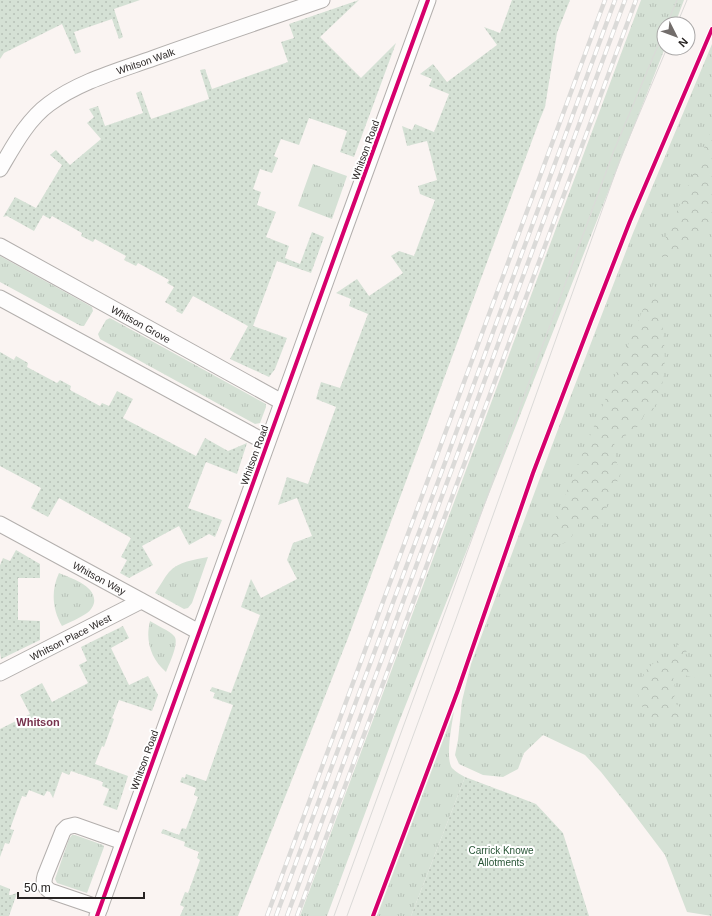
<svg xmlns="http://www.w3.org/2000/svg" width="712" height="916" viewBox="0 0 712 916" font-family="Arial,sans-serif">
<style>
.grass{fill:url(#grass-tufts)}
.forest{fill:url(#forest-crowns)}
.park{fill:url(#park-dots)}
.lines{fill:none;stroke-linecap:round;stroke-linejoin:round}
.minor-casing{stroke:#b3afad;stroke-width:17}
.minor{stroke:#fefdfd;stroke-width:15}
.tram{stroke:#dbdad8;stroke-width:1}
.rail-casing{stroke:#dbdad8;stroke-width:4.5}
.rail{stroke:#fff;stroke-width:3;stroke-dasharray:9;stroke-linecap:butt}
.cycleway-casing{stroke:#fff;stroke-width:6}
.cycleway{stroke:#d6006c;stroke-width:4}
.labels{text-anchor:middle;stroke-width:4;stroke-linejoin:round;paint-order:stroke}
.street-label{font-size:10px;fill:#282423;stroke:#fff}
.park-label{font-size:10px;fill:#285536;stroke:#fff}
.neighbourhood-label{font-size:11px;font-weight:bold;fill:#77334e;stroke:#fff}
</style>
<defs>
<pattern id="grass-tufts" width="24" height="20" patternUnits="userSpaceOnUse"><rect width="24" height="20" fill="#d5e1d5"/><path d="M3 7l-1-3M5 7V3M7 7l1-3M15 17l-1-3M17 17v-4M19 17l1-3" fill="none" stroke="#b7c1b7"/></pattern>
<pattern id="forest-crowns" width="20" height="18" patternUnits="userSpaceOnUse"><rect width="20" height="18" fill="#d5e1d5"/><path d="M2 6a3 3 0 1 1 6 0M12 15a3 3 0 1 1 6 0" fill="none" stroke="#b7c1b7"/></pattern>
<pattern id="park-dots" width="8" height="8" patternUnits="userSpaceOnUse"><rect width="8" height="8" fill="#d5e1d5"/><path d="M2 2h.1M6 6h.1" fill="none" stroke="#b7c1b7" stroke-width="1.8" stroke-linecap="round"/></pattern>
</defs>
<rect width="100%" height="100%" fill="#faf4f2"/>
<path class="grass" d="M 641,0 L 684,0 L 675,24 L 664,24 L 664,48 L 665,48 L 397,727 L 327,916 L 300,916 Z
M 712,44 L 712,916 L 687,912 L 665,855 L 628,806 L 601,772 L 585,755 L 543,735 L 524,753 L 518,769 L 503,777 L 483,775 L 459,764 L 455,755 L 458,740 L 462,701 L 471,664 L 557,432 L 633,233 Z
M 313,164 L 347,176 L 332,219 L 298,206 Z
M 0,256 L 92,307 L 93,311 L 84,326 L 81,326 L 0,282 Z
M 110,318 L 266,404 L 266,407 L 260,423 L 255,424 L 100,339 L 98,334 L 106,320 Z
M 208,557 L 192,603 L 188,608 L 184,609 L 155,593 C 160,586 164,578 169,572 C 179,561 194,560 208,557 Z
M 59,573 C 71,578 97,586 94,603 C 93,607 90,611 87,613 C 80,618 70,622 62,626 C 52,609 51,590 59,573 Z
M 150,621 C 156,625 170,631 174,636 C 180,642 169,664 166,672 C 151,659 145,641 150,621 Z
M 454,711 C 452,724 445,758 452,768 C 456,772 460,774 465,777 L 411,916 L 377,916 Z
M 72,835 L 75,835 L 103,845 L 104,847 L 87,893 L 57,883 L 55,879 L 69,839 Z"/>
<path class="forest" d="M 712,129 L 712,228 C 699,232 697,241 688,248 C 679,255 669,259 658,256 Z
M 654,283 C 663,321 674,378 651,413 L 645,412 L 640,425 L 621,439 L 614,442 L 617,464 L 621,472 L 613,492 L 607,504 L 605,522 L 601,527 L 593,521 L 587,513 C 571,525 577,553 546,541 Z
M 682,640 L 690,645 L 685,654 L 689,662 L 698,668 L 694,678 L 681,674 L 673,677 C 675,682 674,688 676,694 L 671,701 L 679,706 L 683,715 C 673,722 668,719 656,722 L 640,704 L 638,693 L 645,671 L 656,661 L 678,657 L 677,645 Z"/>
<path class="park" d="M 0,0 L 140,0 L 114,9 L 123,37 L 119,39 L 112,19 L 74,32 L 81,52 L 75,54 L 62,24 L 4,53 L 0,59 Z
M 359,0 L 320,37 L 361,78 L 396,43 L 354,157 L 340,152 L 347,131 L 309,118 L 299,145 L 281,139 L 274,156 L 278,158 L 272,173 L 260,169 L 253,189 L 261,192 L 257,205 L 276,212 L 266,237 L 289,246 L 285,258 L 300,264 L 312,232 L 324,237 L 311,273 L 277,261 L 253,326 L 287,338 L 275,369 L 269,377 L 230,359 L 248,326 L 193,296 L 182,314 L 176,311 L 177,309 L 165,302 L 174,287 L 167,283 L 169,280 L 138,263 L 136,266 L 124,260 L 126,256 L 95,239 L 93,242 L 81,236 L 82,233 L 52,216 L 50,219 L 43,215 L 34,231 L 7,216 L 3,217 L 15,197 L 36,208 L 62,165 L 50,155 L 56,150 L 70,165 L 101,139 L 87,123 L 94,117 L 89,109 L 98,106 L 105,126 L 143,113 L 136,93 L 141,91 L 151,119 L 209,99 L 200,70 L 205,69 L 212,89 L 288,62 L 281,42 L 294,38 L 289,24 Z
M 512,0 L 570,0 L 557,33 L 545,107 L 540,119 L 348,638 L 238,916 L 180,916 L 184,907 L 180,905 L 185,892 L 188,893 L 200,860 L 197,858 L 199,852 L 184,846 L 185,842 L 161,833 L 163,829 L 179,835 L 182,828 L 186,829 L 198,797 L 194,795 L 196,788 L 180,782 L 182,777 L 185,778 L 186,774 L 206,781 L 233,705 L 213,698 L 215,693 L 210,691 L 212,687 L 231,693 L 260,615 L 241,607 L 251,579 L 261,598 L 297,579 L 287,560 L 293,543 L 312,536 L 297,498 L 278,505 L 287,477 L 308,484 L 336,407 L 316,399 L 321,382 L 340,388 L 368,314 L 349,306 L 351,299 L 336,293 L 357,279 L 369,296 L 403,273 L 391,256 L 399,251 L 414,256 L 435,200 L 420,194 L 418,186 L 437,180 L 427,141 L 407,146 L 402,126 L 412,130 L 415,124 L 434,132 L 449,94 L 429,86 L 432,79 L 420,74 L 433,64 L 447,82 L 497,45 L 484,27 L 500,33 Z
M 0,352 L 14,360 L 16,356 L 28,363 L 27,367 L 57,383 L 60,380 L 71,386 L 70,390 L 100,406 L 102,403 L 109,406 L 117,391 L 133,399 L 123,418 L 196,456 L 205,438 L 228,451 L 247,443 L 237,474 L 206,462 L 188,508 L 222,520 L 215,537 L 209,534 L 189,545 L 179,526 L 142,546 L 153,565 L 129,578 L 120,573 L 127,560 L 121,557 L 131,538 L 59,498 L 48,517 L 31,508 L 41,488 L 0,466 Z
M 16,550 L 40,564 L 40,578 L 18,578 L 18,620 L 40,621 L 40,640 L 1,659 L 0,652 L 0,565 L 3,558 L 10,561 Z
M 123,626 L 129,638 L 111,648 L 129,685 L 148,676 L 158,695 L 152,711 L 119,700 L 112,718 L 114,719 L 104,747 L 102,746 L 95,764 L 128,776 L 117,810 L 103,805 L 109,789 L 102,786 L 103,782 L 71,771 L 69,775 L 62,772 L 53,798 L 50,792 L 47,791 L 44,796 L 29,790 L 26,797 L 22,796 L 10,829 L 14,830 L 9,844 L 5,843 L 0,857 L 0,729 L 30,714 L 20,695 L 42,683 L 52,702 L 88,683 L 79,665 L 87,661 L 81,647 Z
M 465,777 L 536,804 L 563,833 L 589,916 L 411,916 Z
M 0,885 L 10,889 L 9,895 L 11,895 L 17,893 L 9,916 L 0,916 Z"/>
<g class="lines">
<g class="minor-casing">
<g id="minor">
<path id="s1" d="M 0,169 C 13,147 27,120 49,104 C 80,81 118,71 154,58 C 210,38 266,19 322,0"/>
<path id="s2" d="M 0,246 L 282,402"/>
<path d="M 0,298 L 267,443"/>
<path id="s3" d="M 0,524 L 199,632"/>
<path id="s4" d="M 0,673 L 141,601"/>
<path d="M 100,908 L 50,891 C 44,887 43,883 45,876 L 63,831 L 67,827 L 75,825 L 123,842"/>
<path d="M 97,916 L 345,228 L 428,0"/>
</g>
</g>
<use href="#minor" class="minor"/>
<path class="tram" d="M 667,24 L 677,0
M 677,24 L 687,0
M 334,916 L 613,153 L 664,31
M 347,916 L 456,619 L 621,157 L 667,48"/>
<g class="rail-casing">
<path id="rail" d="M 267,916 L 605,0
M 276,916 L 439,479 L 615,0
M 287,916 L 625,0
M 297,916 L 636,0"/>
</g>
<use href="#rail" class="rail"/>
<g class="cycleway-casing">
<path id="cycleway" d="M 97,916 L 345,228 L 428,0
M 373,916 L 458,690 L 533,473 L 591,321 L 630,221 L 712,29"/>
</g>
<use href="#cycleway" class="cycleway"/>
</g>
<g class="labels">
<g class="street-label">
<text dy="4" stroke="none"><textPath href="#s1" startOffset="188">Whitson Walk</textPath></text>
<text transform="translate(365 150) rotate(-70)" y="4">Whitson Road</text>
<text dy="4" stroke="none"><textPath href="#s2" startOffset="161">Whitson Grove</textPath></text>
<text transform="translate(254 455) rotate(-70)" y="4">Whitson Road</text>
<text dy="4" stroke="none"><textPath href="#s3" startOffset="113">Whitson Way</textPath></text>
<text dy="4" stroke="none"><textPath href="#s4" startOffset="79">Whitson Place West</textPath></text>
<text transform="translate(144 760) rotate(-70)" y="4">Whitson Road</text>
</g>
<g class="park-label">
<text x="501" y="854">Carrick Knowe<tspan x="501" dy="12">Allotments</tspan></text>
</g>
<g class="neighbourhood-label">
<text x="38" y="726">Whitson</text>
</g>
</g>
<g transform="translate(676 36) rotate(132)"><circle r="19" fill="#ffffff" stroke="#a9a7a7"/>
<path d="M0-3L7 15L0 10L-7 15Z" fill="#726d6b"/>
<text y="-6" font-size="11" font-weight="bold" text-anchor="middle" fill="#282423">N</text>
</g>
<path d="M18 892v6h126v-6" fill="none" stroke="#282423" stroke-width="2"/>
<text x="24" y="892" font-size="12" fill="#282423" stroke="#ffffff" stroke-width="3" paint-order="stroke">50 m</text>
</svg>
